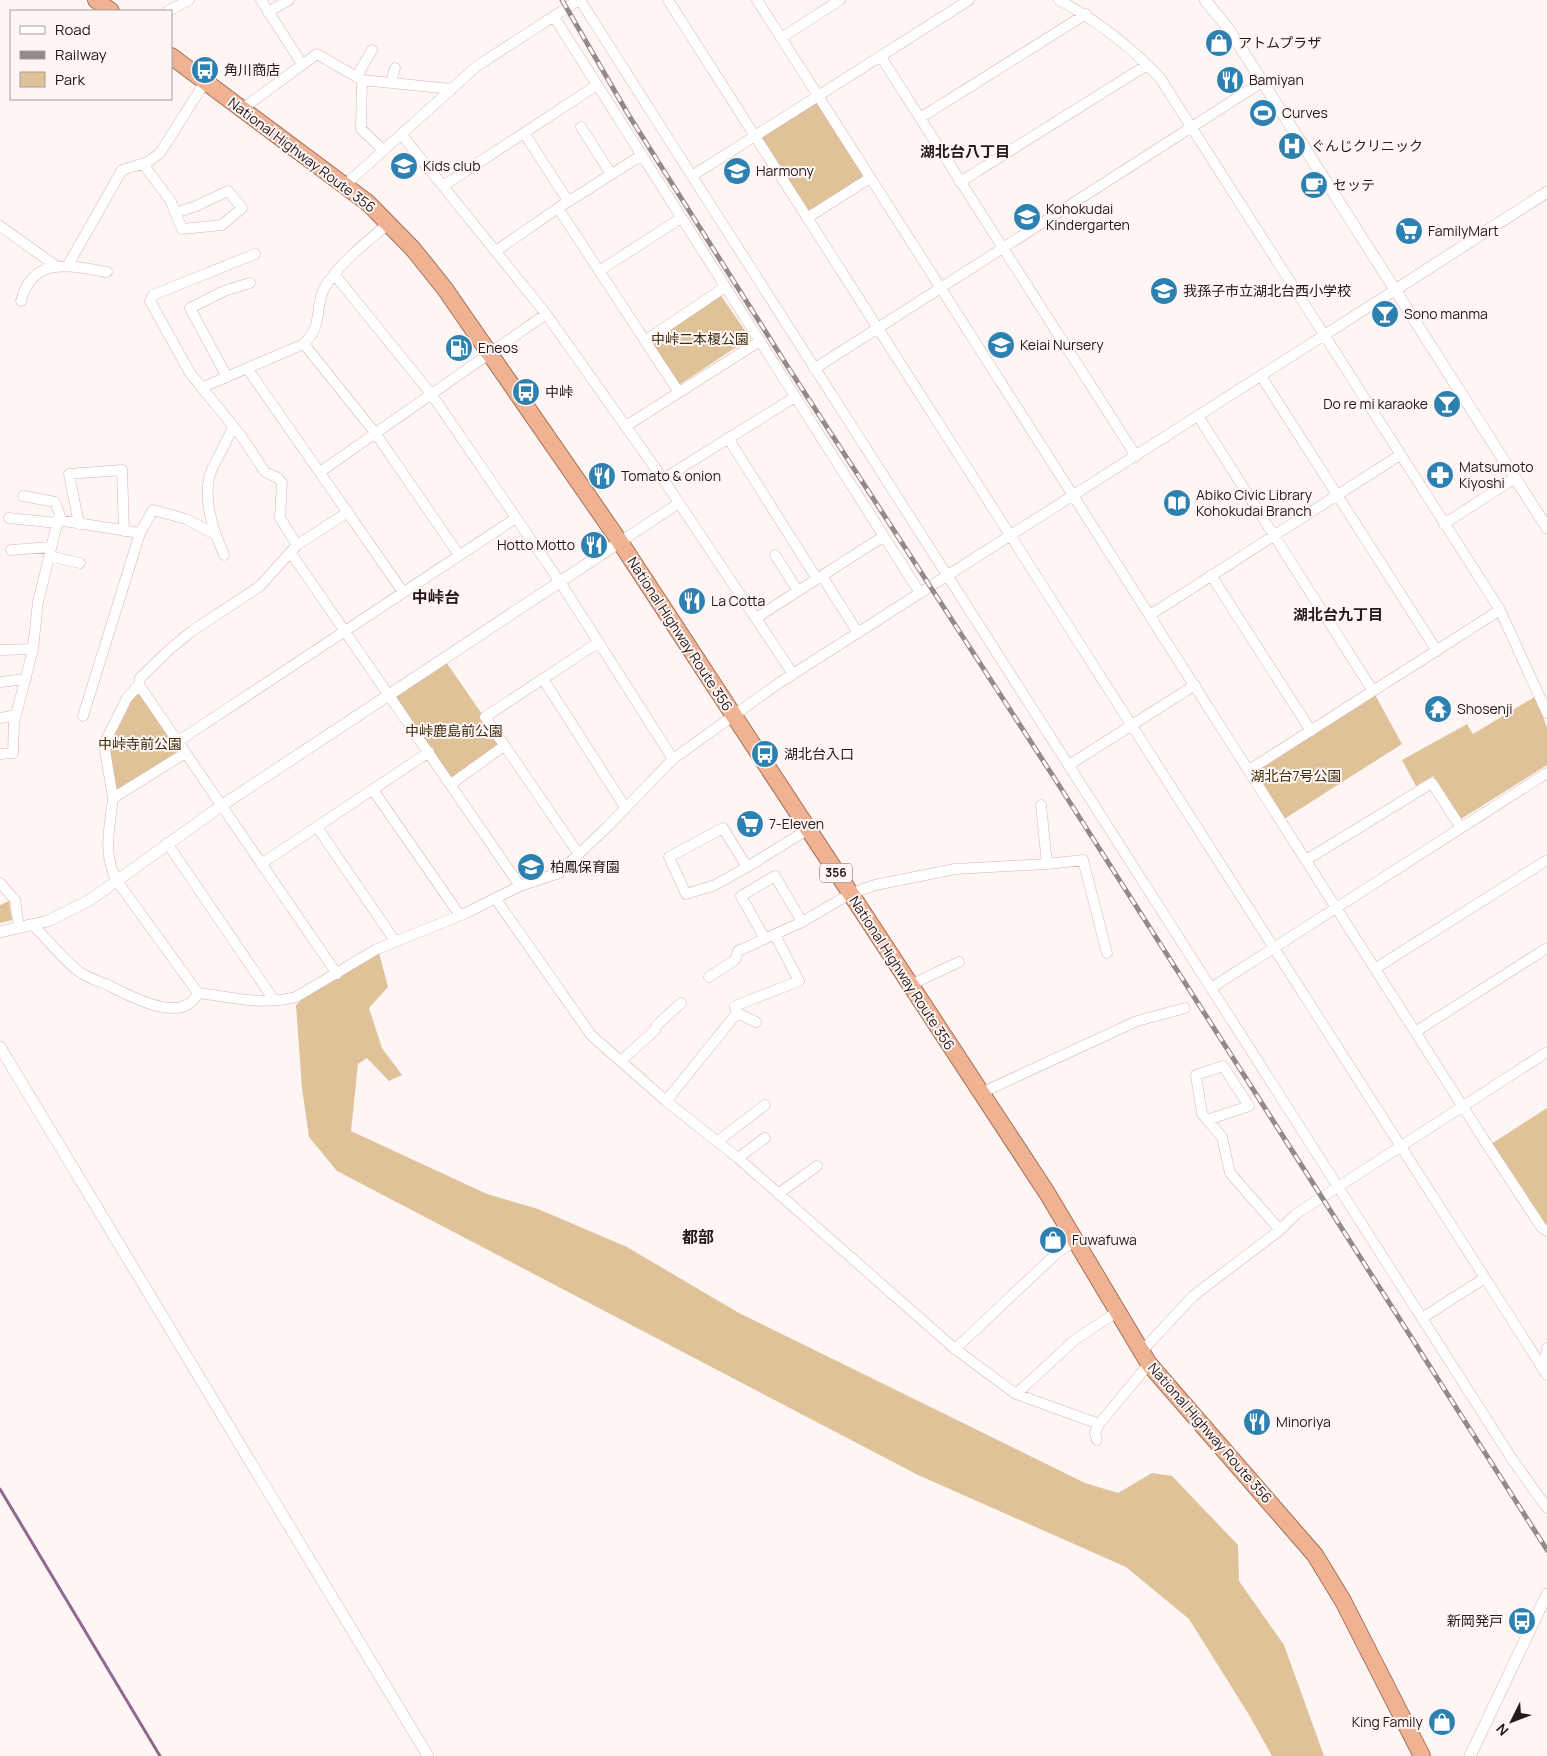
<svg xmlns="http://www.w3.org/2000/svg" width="1547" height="1756" viewBox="0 0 1547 1756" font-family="Manrope,'Noto Sans JP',sans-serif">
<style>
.green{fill:#dfc298}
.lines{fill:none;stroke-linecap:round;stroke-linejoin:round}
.stream{stroke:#906890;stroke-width:3}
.minor-casing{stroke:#d9b3b2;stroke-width:11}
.tertiary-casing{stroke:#d9b3b2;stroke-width:12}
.trunk-casing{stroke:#a67057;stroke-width:18}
.minor{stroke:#fff;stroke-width:10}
.tertiary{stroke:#fff;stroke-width:11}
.trunk{stroke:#efb394;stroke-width:16}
.rail-casing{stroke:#938988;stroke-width:5}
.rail{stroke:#fef6f5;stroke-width:3;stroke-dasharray:9;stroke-linecap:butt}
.labels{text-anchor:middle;stroke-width:4;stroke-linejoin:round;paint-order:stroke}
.shield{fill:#fef6f5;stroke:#665b5a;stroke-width:1}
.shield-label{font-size:12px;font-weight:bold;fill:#251817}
.poi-label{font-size:14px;fill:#251817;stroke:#fef6f5;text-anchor:start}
.street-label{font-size:14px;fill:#251817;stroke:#fef6f5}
.park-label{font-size:14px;fill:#3e2c0d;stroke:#fef6f5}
.neighbourhood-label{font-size:15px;font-weight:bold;fill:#251817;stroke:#fef6f5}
.quarter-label{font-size:16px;font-weight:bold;fill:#251817;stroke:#fef6f5}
</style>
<rect width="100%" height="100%" fill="#fef6f5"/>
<path class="green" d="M 818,97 L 870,178 L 807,218 L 755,137 Z
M 720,294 L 750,338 L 679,385 L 650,341 Z
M 444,659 L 504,746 L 451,784 L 389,695 Z
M 139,685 L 184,754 L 113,798 L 104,744 Z
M 1373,691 L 1402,744 L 1281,821 L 1249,770 Z
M 1536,696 L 1547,728 L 1547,765 L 1461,819 L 1433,776 L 1416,786 L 1402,760 L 1467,724 L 1473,734 Z
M 9,901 L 12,920 L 0,923 L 0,905 Z
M 379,953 L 388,987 L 369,1008 L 382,1048 L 402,1075 L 389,1081 L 367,1058 L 358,1064 L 351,1131 L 487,1194 L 538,1209 L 627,1247 L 739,1313 L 1085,1483 L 1118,1493 L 1152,1473 L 1172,1476 L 1238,1545 L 1239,1581 L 1284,1645 L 1324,1756 L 1272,1756 L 1249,1715 L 1189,1619 L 1126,1567 L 918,1475 L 337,1171 L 309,1137 L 302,1088 L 296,1005 L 311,992 Z
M 1547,1108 L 1547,1231 L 1488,1146 Z"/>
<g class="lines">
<path class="stream" d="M 0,1489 L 160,1756"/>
<g class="minor-casing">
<path id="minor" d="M 261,0 L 302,64
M 580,0 L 692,176 L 969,0
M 668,0 L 1547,1375
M 757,0 L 1488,1146 L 1542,1228 L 1547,1231
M 1059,0 C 1098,21 1130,46 1160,78 L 1500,610 L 1547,713
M 168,11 L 189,0
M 268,12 L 289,0
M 781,38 L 840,0
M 881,57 L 1136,456
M 357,76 L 372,50
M 362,80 L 361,129 L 383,150
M 391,82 L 395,68
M 242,109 L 317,54 L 362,80 L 452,89
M 920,118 L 1086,14
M 581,127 L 611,174
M 524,133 L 568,201
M 401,134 L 546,314 L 663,479 L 793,674
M 143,164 L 170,200 L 182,229 L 222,225 L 242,208 L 228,191 L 196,206 L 175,213
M 692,176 L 1512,1459 L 1547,1508
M 960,182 L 1147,65
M 345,185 L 477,66 L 579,0
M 443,186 L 597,85
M 558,208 L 678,391
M 807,218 L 870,178
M 0,226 L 56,266
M 496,251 L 558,208 L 642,155
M 255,254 L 153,295 L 150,301 L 190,373 L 242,437 L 265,472 L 278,478 L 282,483 L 280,518 L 297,545
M 68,265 L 122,170 L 148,162 L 160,153 L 205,82
M 599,271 L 681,218
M 334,274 L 432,395 L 560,582 L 673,759
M 21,301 C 33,255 71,266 107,272
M 645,341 L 725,287
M 304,344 L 376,434 L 459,555
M 247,368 L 403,592
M 814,369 L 1262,82
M 1261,376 L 1437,651
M 227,377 L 190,308 L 224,291 L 250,283
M 203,387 L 304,344 C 325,322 313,308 325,287 C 340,262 367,242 389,223
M 1198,416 L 1373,691
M 626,426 L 760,341
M 728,438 L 817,579
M 320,472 L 546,314
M 663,479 L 795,397
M 23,496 L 55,502 L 62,521
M 9,518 L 57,523
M 79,524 L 69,474 L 122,470 L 124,531
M 1444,524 L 1515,478
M 216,535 C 209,515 203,490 212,469 C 219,455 227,441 233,426
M 620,542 L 679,503
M 11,550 L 51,547
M 291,553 L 520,886
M 775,555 L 798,591
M 49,556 L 80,563
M 1211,575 L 1311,731
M 822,576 L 858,633
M 920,593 L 1395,290
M 1150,615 L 1400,455
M 756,618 L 884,536
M 0,650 L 33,649
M 543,679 L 625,807
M 0,682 L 26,679
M 83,716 L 140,533
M 0,718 L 16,715
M 177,742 L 516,518
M 0,754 L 13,753 L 14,723 L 33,649 L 38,602 L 58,520 L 140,533 L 153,510 L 186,519 L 216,535 L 224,555
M 1069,765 L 1195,685
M 1249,770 L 1500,610
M 451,784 L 504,746
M 373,790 L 459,914
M 113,798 L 104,744 L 127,698 L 139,685
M 1041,805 L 1047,864
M 317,827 L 395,941
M 167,843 L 274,1000
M 578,853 L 485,717 L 599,642
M 1306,860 L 1432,783 L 1461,828
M 261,864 L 429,752
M 747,867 L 715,885 L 686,894 L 669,857 L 723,828 L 747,867 L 807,830
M 0,883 L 15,900 L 19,927
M 495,898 L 591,1035 L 666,1101 L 738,1158 L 955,1349 L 1016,1394 L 1076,1339 L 1117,1312
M 33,925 C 48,940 61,957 77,970 C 85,977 98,981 108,985 C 130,996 183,1026 198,993 L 117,881 C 102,853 110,828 113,798 L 184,754
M 765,939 L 741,896 L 775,876 L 802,922
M 1376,968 L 1547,860
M 337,974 L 139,685 L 140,678 L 170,649 L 192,631 L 260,586 L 297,545 L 348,512
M 709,977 L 735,960 L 738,951 L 802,922 L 850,894 L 875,885 L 955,869 L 1047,864 L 1083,860 L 1107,953
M 910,985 L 959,962
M 1211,988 L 1547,773
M 198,993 C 231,997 263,1006 296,997 L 377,949 L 466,913 L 520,886 L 559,873 L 608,826 L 673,759 L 779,683 L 920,593 L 554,17
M 737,1013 L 756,1022
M 1415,1032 L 1547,948
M 621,1061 L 655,1030 L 657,1025 L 681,1003
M 981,1093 L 1137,1021 L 1185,1008
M 666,1101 L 737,1013 L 735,1006 L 799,981 L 775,935
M 1207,1120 L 1249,1106 L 1223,1066 L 1196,1075 L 1202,1114 L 1222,1137 L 1230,1173 L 1280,1230
M 718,1141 L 765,1105
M 738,1158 L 765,1138
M 778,1194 L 817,1166
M 1422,1318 L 1485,1278
M 955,1349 L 1057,1253 L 1076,1240
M 1141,1352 L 1193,1296 L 1280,1230 L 1296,1214 L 1547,1052
M 1544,1371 L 1547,1348
M 1016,1394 L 1099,1424
M 1097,1440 L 1095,1433 L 1099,1424 L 1149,1364"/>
</g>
<g class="tertiary-casing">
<path id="tertiary" d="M 1205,0 L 1230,31 L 1547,528
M 1395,290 L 1547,192
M 0,932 L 48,921 L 90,900 L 221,806 L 620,542
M 0,1047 L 428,1756
M 1470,1756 L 1547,1594"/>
</g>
<g class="trunk-casing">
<path id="trunk" d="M 96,0 L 111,11
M 171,56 L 368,203 L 413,249 L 445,289 L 620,542 L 1047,1193 L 1149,1364 L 1315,1555 L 1343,1601 L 1422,1756"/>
</g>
<use href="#minor" class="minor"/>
<use href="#tertiary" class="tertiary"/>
<use href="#trunk" class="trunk"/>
<g class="rail-casing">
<path id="rail" d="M 562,0 L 628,114 L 786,364 L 1053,776 L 1547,1550"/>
</g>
<use href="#rail" class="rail"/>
</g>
<defs>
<g id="shop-disc" transform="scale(1.4375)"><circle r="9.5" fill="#2d81b1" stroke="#fef6f5"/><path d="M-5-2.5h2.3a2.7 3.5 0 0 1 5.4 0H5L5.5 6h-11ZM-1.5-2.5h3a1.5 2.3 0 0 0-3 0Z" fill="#fff"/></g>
<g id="bus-disc" transform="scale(1.4375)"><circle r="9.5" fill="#2d81b1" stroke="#fef6f5"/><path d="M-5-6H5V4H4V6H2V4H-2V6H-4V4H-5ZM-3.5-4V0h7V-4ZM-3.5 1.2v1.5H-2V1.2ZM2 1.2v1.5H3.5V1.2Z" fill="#fff"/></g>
<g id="restaurant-disc" transform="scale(1.4375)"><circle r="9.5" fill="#2d81b1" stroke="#fef6f5"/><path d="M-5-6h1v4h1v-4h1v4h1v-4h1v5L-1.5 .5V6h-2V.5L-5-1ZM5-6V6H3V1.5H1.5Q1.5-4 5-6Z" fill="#fff"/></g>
<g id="stadium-disc" transform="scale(1.4375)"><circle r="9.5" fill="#2d81b1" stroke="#fef6f5"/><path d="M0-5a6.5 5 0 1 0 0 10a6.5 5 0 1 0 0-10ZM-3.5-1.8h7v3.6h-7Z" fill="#fff"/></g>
<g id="hospital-disc" transform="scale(1.4375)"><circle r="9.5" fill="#2d81b1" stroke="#fef6f5"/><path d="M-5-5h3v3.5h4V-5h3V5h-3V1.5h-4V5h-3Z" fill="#fff"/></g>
<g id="school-disc" transform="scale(1.4375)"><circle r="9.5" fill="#2d81b1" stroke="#fef6f5"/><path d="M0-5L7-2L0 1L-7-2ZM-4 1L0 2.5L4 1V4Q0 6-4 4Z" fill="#fff"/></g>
<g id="cafe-disc" transform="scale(1.4375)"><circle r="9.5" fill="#2d81b1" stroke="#fef6f5"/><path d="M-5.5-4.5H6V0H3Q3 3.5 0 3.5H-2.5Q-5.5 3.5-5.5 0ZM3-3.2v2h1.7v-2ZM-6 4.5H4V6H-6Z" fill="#fff"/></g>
<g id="supermarket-disc" transform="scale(1.4375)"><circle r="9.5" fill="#2d81b1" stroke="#fef6f5"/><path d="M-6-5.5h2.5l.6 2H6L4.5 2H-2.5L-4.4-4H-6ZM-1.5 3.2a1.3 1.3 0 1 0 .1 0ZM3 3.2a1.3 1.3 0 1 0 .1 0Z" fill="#fff"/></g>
<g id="bar-disc" transform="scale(1.4375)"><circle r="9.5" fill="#2d81b1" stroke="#fef6f5"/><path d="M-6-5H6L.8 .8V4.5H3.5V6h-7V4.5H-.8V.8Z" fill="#fff"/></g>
<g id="fuel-disc" transform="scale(1.4375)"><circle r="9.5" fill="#2d81b1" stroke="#fef6f5"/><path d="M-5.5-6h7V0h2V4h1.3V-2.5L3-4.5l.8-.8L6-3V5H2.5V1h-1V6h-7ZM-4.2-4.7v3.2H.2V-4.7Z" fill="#fff"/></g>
<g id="pharmacy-disc" transform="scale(1.4375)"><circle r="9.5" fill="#2d81b1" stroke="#fef6f5"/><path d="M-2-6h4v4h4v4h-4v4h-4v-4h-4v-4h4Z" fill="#fff"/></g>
<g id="library-disc" transform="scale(1.4375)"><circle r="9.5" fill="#2d81b1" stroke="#fef6f5"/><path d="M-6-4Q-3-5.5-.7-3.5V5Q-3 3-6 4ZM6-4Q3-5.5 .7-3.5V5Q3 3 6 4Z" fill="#fff"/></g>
<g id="temple-disc" transform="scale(1.4375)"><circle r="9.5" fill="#2d81b1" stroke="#fef6f5"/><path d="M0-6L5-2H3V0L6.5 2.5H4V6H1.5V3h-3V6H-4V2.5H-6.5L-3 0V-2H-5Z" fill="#fff"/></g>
</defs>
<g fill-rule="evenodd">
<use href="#shop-disc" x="1219" y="43"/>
<use href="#bus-disc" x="205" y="70"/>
<use href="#restaurant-disc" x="1230" y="80"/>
<use href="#stadium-disc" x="1263" y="113"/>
<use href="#hospital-disc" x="1292" y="146"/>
<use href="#school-disc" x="404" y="166"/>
<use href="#school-disc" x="737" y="171"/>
<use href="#cafe-disc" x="1314" y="185"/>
<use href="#school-disc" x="1027" y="217"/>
<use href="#supermarket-disc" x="1409" y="231"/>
<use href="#school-disc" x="1164" y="291"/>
<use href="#bar-disc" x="1385" y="314"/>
<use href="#school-disc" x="1001" y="345"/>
<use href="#fuel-disc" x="459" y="348"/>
<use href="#bus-disc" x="526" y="392"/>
<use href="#bar-disc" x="1447" y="404"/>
<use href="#pharmacy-disc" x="1440" y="475"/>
<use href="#restaurant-disc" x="602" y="476"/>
<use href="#library-disc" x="1177" y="503"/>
<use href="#restaurant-disc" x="594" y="545"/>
<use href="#restaurant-disc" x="692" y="601"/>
<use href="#temple-disc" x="1438" y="709"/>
<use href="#bus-disc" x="765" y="754"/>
<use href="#supermarket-disc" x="750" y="824"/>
<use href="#school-disc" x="531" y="867"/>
<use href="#shop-disc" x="1053" y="1240"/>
<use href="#restaurant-disc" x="1257" y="1422"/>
<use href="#bus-disc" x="1522" y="1621"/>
<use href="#shop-disc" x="1442" y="1722"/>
</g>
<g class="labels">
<rect class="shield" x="820" y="863.5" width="32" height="19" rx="4"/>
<g class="shield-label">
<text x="836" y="877">356</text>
</g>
<g class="poi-label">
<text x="1238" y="48">アトムプラザ</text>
<text x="224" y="75">角川商店</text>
<text x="1249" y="85">Bamiyan</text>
<text x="1282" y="118">Curves</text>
<text x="1311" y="151">ぐんじクリニック</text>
<text x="423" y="171">Kids club</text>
<text x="756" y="176">Harmony</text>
<text x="1333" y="190">セッテ</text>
<text x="1046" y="214">Kohokudai<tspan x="1046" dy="16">Kindergarten</tspan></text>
<text x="1428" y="236">FamilyMart</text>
<text x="1183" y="296">我孫子市立湖北台西小学校</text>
<text x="1404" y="319">Sono manma</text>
<text x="1020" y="350">Keiai Nursery</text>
<text x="478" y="353">Eneos</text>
<text x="545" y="397">中峠</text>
<text x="1428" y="409" text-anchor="end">Do re mi karaoke</text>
<text x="1459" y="472">Matsumoto<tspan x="1459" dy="16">Kiyoshi</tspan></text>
<text x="621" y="481">Tomato &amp; onion</text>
<text x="1196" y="500">Abiko Civic Library<tspan x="1196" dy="16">Kohokudai Branch</tspan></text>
<text x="575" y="550" text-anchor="end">Hotto Motto</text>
<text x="711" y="606">La Cotta</text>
<text x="1457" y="714">Shosenji</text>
<text x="784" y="759">湖北台入口</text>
<text x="769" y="829">7-Eleven</text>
<text x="550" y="872">柏鳳保育園</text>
<text x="1072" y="1245">Fuwafuwa</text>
<text x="1276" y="1427">Minoriya</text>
<text x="1503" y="1626" text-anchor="end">新岡発戸</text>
<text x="1423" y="1727" text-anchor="end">King Family</text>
</g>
<g class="street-label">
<text transform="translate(302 155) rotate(37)" y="5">National Highway Route 356</text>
<text transform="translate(680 634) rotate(57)" y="5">National Highway Route 356</text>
<text transform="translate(902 973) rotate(57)" y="5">National Highway Route 356</text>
<text transform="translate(1210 1433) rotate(49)" y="5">National Highway Route 356</text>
</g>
<g class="park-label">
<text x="700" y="344">中峠二本榎公園</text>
<text x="454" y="736">中峠鹿島前公園</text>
<text x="140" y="749">中峠寺前公園</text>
<text x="1296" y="781">湖北台7号公園</text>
</g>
<g class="neighbourhood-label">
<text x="965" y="157">湖北台八丁目</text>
<text x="1338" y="620">湖北台九丁目</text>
</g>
<g class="quarter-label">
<text x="436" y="603">中峠台</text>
<text x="698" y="1243">都部</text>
</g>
</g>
<rect x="10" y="10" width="162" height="90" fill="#fef6f5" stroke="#a79d9c"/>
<rect x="20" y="26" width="25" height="8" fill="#ffffff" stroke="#a79d9c"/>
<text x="55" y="35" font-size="15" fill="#251817">Road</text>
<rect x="20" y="51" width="25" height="8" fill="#938988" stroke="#a79d9c"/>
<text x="55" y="60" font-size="15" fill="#251817">Railway</text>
<rect x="20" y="72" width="25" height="15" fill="#dfc298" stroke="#a79d9c"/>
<text x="55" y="85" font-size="15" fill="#251817">Park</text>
<g transform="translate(1512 1721) rotate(228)" stroke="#fef6f5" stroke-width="4" paint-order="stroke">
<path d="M0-4L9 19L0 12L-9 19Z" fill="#251817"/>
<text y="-8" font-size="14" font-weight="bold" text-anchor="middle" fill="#251817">N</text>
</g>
</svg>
